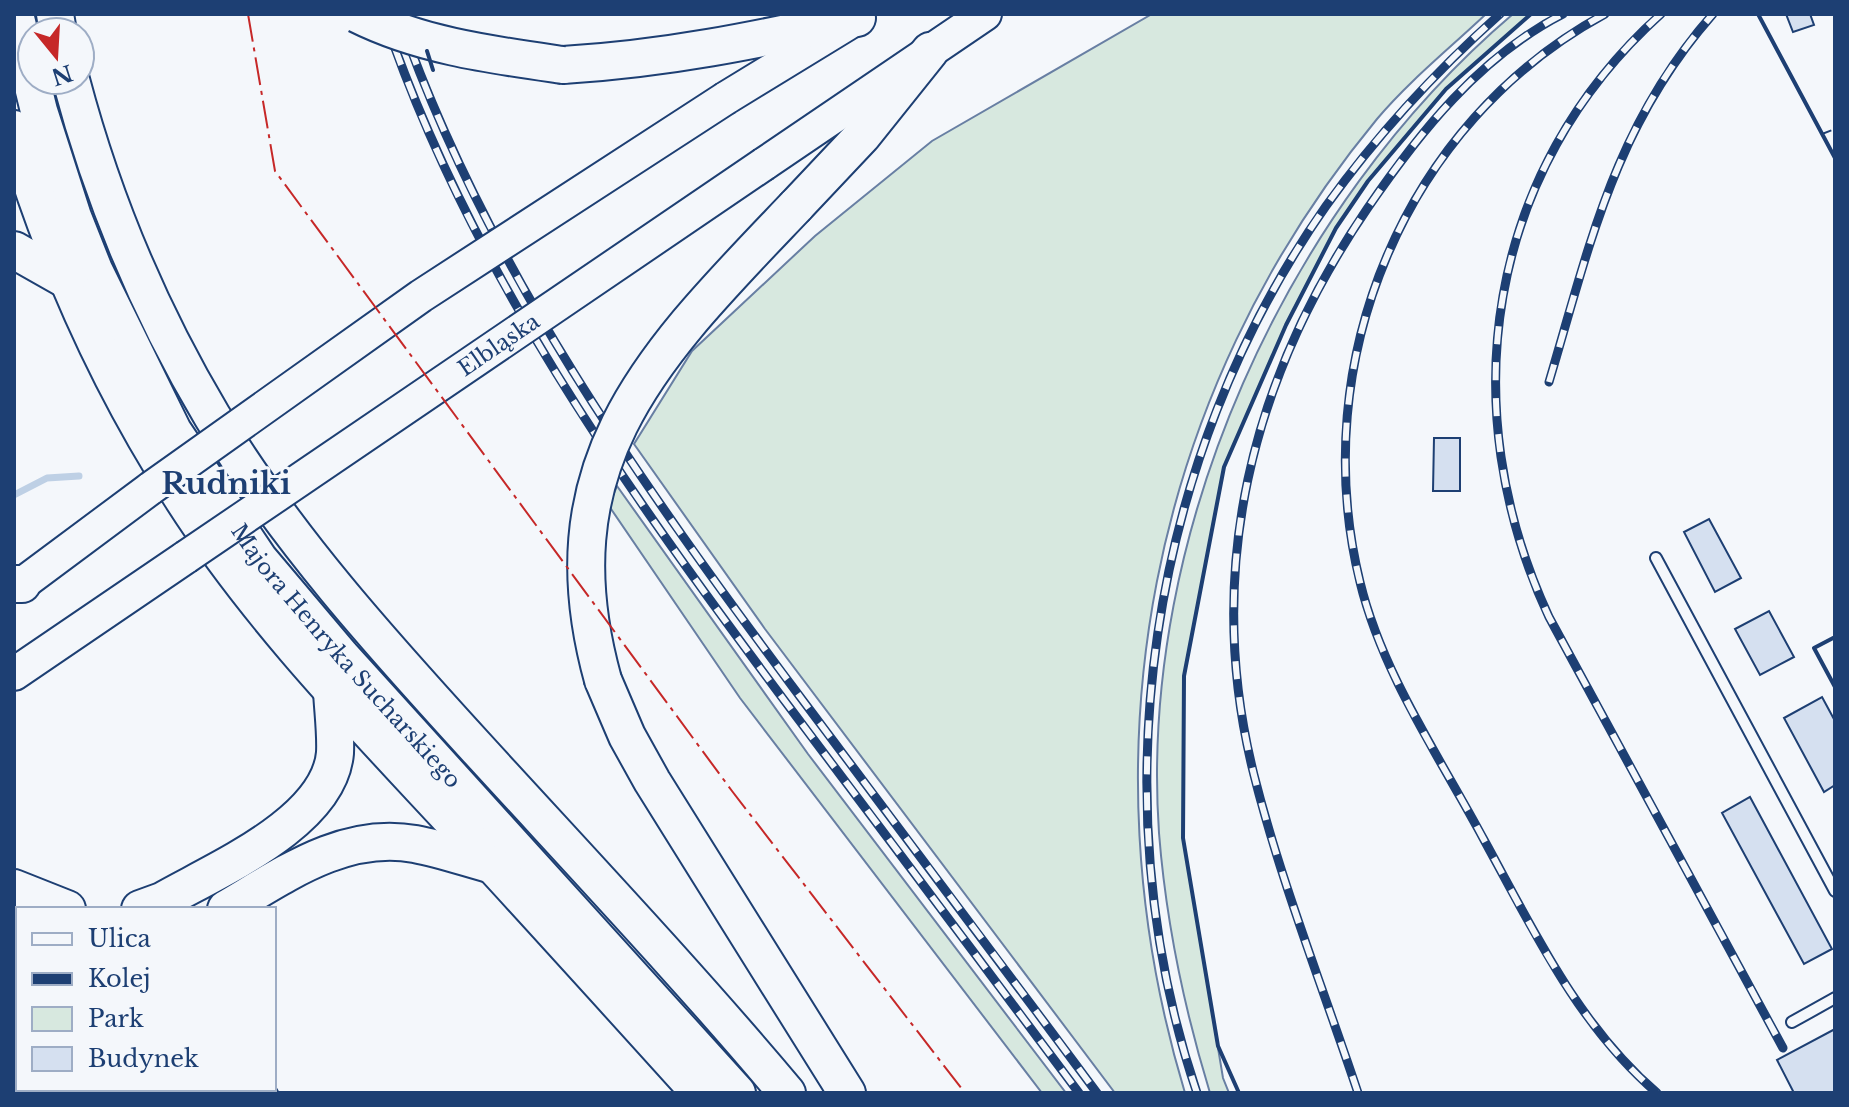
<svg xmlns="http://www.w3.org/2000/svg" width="1849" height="1107" viewBox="0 0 1849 1107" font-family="'Libre Baskerville',serif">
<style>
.green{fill:#d7e8df;stroke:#687fa3;stroke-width:2}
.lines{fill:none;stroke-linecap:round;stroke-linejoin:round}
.stream{stroke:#bed0e5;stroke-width:7}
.building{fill:#d5e0f0;stroke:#1d3f73;stroke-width:2}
.lane-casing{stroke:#1d3f73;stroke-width:14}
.primary-casing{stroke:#1d3f73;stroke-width:36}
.highway-casing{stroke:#1d3f73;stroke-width:40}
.lane{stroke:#f4f7fb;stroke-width:10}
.primary{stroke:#f4f7fb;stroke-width:32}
.highway{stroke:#f4f7fb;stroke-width:36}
.rail-casing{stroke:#1d3f73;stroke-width:9}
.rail{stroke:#f4f7fb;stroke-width:6;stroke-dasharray:18;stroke-linecap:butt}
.primary-bridge-casing{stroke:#1d3f73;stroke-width:36;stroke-linecap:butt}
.highway-bridge-casing{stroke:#1d3f73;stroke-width:40;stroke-linecap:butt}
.primary-bridge{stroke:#f4f7fb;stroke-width:32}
.highway-bridge{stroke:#f4f7fb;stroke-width:36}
.fence{stroke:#1d3f73;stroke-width:2;stroke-dasharray:10 4;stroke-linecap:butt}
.wall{stroke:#1d3f73;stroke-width:4}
.power{stroke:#c62828;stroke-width:2;stroke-dasharray:28 6 4 6;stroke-linecap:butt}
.labels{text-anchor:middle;stroke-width:6;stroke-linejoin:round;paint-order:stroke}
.street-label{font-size:22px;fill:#1d3f73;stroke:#f4f7fb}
.district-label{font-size:30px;font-weight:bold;fill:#1d3f73;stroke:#f4f7fb}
</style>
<rect width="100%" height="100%" fill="#f4f7fb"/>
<path class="green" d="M 1152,14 L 1486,14 C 1450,48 1409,81 1377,119 C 1149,395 1082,752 1185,1093 L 1115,1093 L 765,629 L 634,444 L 692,351 L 815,236 L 932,141 Z
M 1513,14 L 1531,14 L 1446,89 L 1368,181 L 1336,228 L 1286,325 L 1224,467 L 1184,676 L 1183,838 L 1223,1078 L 1229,1093 L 1210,1093 C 1184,1008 1166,922 1159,833 C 1138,533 1286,207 1513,14 Z
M 617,486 L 808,754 L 1066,1093 L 1042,1093 L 740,698 L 609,506 Z"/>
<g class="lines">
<path class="stream" d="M 14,495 L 47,478 L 79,476
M 14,981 L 18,982"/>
</g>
<path class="building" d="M 1786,14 L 1810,14 L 1814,25 L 1793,32 Z
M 1434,438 L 1460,438 L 1460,491 L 1433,491 Z
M 1709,519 L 1741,578 L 1715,592 L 1684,532 Z
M 1769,611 L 1794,657 L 1760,675 L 1735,629 Z
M 1822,697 L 1835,721 L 1835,785 L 1824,792 L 1784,718 Z
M 1750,797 L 1832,949 L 1804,964 L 1722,813 Z
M 1835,1029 L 1835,1093 L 1794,1093 L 1777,1060 Z"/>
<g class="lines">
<g class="lane-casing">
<path id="lane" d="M 1656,558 L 1835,891
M 14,1003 L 18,1003
M 1792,1022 L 1835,998
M 269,1089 L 272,1093
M 154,1093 L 158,1089"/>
</g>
<g class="primary-casing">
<path id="primary" d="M 726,98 L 847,24
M 764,164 L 985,14
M 22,584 L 151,488
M 14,674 L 186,557"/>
</g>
<g class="highway-casing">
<g id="highway">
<path id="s1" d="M 15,14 L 39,111 L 73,217 L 94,270 L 173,431 L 259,559 L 341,656 L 737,1093"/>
<path d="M 55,14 L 58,32"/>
<path d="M 563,65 C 665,59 757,40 857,18"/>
<path d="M 71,80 C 102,197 150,312 212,416 C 286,538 380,642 475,746 C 580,861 687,974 787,1093"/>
<path d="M 14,129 C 53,258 108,383 181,496 C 255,612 351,712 444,812 C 530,905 615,999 700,1093"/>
<path d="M 796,206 L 862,136 L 930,51"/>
<path d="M 14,250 L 67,280"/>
<path d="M 14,584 L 22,584"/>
<path d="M 603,680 L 627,736 L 652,781 L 847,1093"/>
<path d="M 14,888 L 67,909"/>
<path d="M 140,909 L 162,901 C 216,870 329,823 335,753 C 336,733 333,711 332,691"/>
<path d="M 226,909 C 284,875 344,831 415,844 C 441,849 467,858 493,865"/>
<path d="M 14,946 L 18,946"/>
</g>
</g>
<use href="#lane" class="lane"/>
<use href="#primary" class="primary"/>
<use href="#highway" class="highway"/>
<g class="rail-casing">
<path id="rail" d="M 383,14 C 469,270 627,490 787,704 C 885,834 982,963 1079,1093
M 398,14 C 486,268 642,485 801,698 C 900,830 999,961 1097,1093
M 1605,14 C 1404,123 1306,362 1360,582 C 1382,673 1439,756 1483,838 C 1533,929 1577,1024 1657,1093
M 1661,14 C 1486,171 1452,408 1549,617 L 1783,1048
M 1549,382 C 1590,244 1615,125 1713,14
M 1197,1093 C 1098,800 1148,459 1326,206 C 1377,135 1435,72 1500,14
M 1358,1093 C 1323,988 1281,882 1254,775 C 1203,572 1251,379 1367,209 C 1419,133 1479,57 1563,14"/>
</g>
<use href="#rail" class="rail"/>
<g class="primary-bridge-casing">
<g id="primary-bridge">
<path d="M 151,488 L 421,296 L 726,98"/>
<path id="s2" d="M 186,557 L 764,164"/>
</g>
</g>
<g class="highway-bridge-casing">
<path id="highway-bridge" d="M 357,14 C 421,46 493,55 563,65
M 603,680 C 542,460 656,353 796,206"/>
</g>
<use href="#primary-bridge" class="primary-bridge"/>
<use href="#highway-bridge" class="highway-bridge"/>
<path class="fence" d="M 1822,134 L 1835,129"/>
<path class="wall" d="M 1758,14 L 1835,158
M 427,51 L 433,70
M 1835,637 L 1814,648 L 1835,687
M 1239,1093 L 1218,1046 L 1183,838 L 1184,676 L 1224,467 L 1286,325 L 1336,228 L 1368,181 L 1446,89 L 1531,14"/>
<path class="power" d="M 248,14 L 275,171 L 732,791 L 965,1093"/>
</g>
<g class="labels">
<g class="street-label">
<text dy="8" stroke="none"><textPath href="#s2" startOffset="378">Elbląska</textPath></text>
<text dy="8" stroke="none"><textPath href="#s1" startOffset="732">Majora Henryka Sucharskiego</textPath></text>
</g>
<g class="district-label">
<text x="226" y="494">Rudniki</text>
</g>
</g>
<rect width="1849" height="1107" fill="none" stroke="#1d3f73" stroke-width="32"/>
<rect x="16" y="907" width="260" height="184" fill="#f4f7fb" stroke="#9eadc5" stroke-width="2"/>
<rect x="32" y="933" width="40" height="12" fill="#f4f7fb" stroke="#9eadc5" stroke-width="2"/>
<text x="88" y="947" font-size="24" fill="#1d3f73">Ulica</text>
<rect x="32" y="973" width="40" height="12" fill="#1d3f73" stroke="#9eadc5" stroke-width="2"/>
<text x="88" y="987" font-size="24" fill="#1d3f73">Kolej</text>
<rect x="32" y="1007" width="40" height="24" fill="#d7e8df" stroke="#9eadc5" stroke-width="2"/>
<text x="88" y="1027" font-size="24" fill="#1d3f73">Park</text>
<rect x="32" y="1047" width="40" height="24" fill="#d5e0f0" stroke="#9eadc5" stroke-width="2"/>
<text x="88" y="1067" font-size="24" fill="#1d3f73">Budynek</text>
<g transform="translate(56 56) rotate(162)"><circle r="38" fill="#f4f7fb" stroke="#9eadc5" stroke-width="2"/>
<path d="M0-6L14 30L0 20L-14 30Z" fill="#c62828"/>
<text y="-12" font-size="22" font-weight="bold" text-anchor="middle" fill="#1d3f73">N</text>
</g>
</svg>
